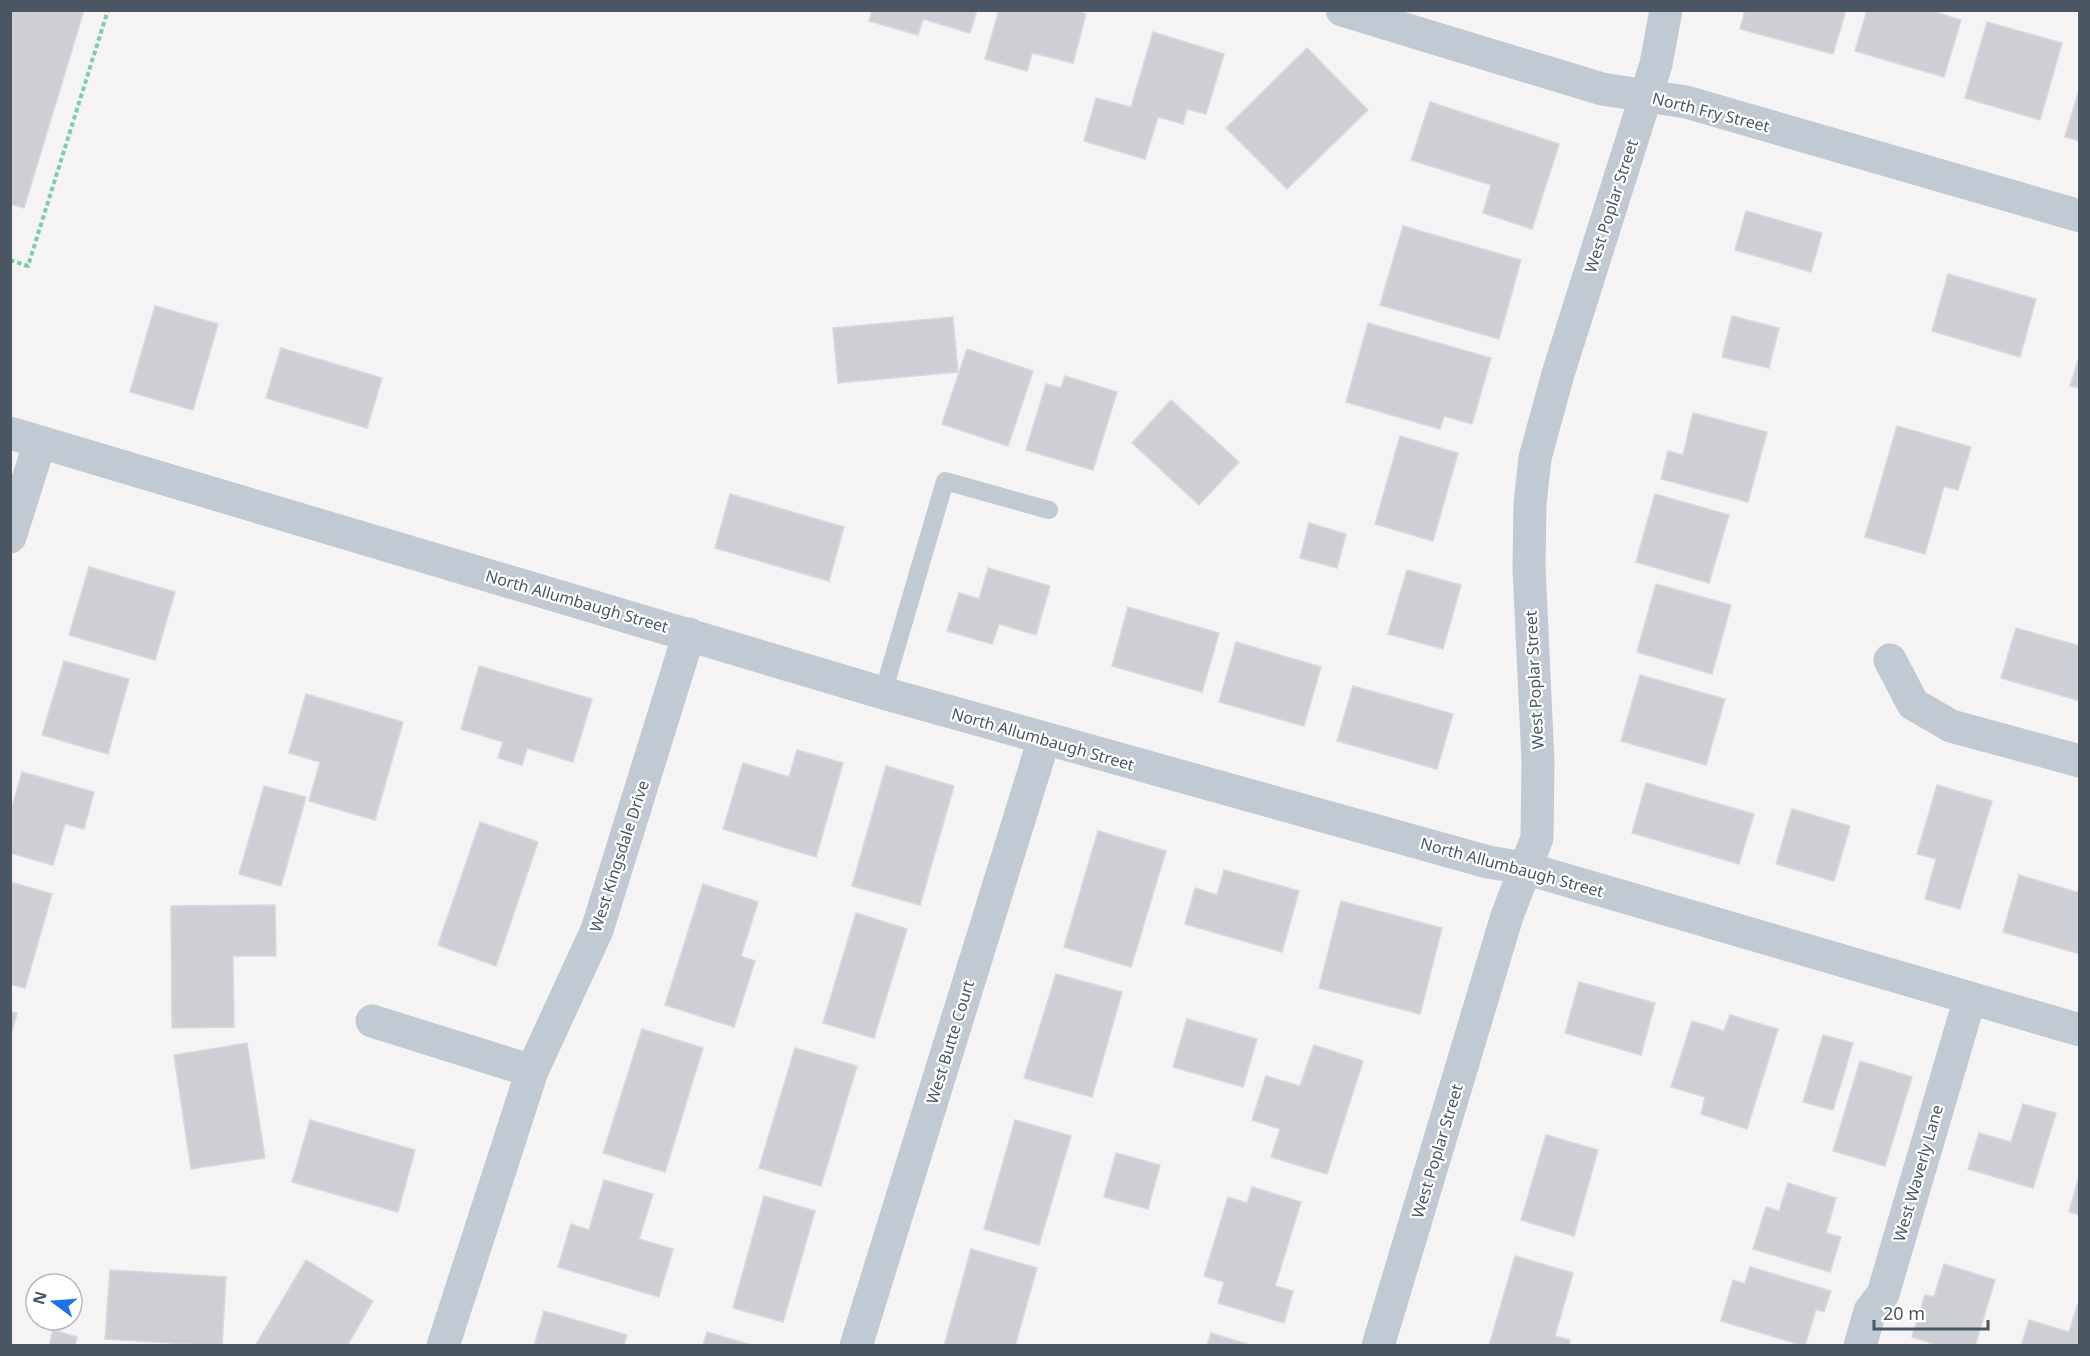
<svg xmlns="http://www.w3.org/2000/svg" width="2090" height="1356" viewBox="0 0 2090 1356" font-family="'Noto Sans',sans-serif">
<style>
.building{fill:#cdcfd5;stroke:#d7d9de;stroke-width:1.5}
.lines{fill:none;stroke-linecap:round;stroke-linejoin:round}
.path{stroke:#7ad0a6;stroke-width:4;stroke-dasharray:4.5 3;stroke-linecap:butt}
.lane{stroke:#c1cad2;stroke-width:18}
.street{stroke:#c1cad2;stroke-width:33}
.labels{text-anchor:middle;stroke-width:4.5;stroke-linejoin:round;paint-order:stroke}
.street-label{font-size:16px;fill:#4a5661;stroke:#fff}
</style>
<rect width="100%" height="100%" fill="#f5f3f3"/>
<path class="building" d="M 10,10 L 84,10 L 24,208 L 10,204 Z
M 872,10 L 977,10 L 970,33 L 923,19 L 918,35 L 869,21 Z
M 999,10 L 1074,10 L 1086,14 L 1073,63 L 1032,53 L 1027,71 L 985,59 Z
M 1745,10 L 1846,10 L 1833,54 L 1740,29 Z
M 1867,10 L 1929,10 L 1961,20 L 1944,77 L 1855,51 Z
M 1987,22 L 2062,43 L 2040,120 L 1965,98 Z
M 1153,32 L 1224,54 L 1206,114 L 1187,109 L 1183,124 L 1158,117 L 1145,159 L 1084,141 L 1096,98 L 1131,107 Z
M 1307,48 L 1368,110 L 1287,189 L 1226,128 Z
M 2080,86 L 2080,141 L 2065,137 Z
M 1430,102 L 1559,144 L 1532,229 L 1483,213 L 1491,185 L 1411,160 Z
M 1746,211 L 1822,233 L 1811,272 L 1735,250 Z
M 1403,226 L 1521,260 L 1499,339 L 1380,305 Z
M 1948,274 L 2036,299 L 2020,357 L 1932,331 Z
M 155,306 L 218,324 L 193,410 L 130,392 Z
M 1732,316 L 1779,328 L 1769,368 L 1722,357 Z
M 953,317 L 958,372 L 838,383 L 833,328 Z
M 1368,323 L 1491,358 L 1472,424 L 1444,416 L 1440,429 L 1346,402 Z
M 281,348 L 382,378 L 367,428 L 266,398 Z
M 967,349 L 1033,371 L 1008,446 L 942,424 Z
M 2080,354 L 2080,388 L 2070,386 Z
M 1065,376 L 1117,392 L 1093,470 L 1026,450 L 1046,384 L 1061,388 Z
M 1171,400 L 1239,462 L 1199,505 L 1132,443 Z
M 1693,413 L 1767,432 L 1748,502 L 1661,479 L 1668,451 L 1683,455 Z
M 1897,426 L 1971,447 L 1958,490 L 1944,486 L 1925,554 L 1865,537 Z
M 1400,436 L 1458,453 L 1433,541 L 1375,524 Z
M 730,494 L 844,527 L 829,581 L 715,548 Z
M 1655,494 L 1729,515 L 1709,583 L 1636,562 Z
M 1309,523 L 1346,534 L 1337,568 L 1300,558 Z
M 89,567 L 175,592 L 155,660 L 69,635 Z
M 988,568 L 1050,586 L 1036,635 L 999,624 L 992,644 L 947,631 L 959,593 L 979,599 Z
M 1407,570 L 1461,585 L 1443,649 L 1388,634 Z
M 1656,584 L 1731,605 L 1712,674 L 1637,652 Z
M 1128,607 L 1219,633 L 1202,692 L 1112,666 Z
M 2016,628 L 2080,646 L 2080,701 L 2001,678 Z
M 1236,642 L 1321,667 L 1304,726 L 1219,702 Z
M 64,661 L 129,679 L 108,754 L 42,735 Z
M 479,666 L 592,699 L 573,762 L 527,748 L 522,765 L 498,758 L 503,742 L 461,729 Z
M 1640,675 L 1725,699 L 1706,765 L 1621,741 Z
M 1353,686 L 1453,714 L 1437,769 L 1337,741 Z
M 306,694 L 403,722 L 375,820 L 309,801 L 320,762 L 289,753 Z
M 797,750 L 843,763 L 816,857 L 723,829 L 743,763 L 789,777 Z
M 886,766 L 954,786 L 920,905 L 852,886 Z
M 22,772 L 94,792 L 84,829 L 65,824 L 53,865 L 10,853 L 10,813 Z
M 1646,783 L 1754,814 L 1739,864 L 1632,833 Z
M 1937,785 L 1992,801 L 1960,909 L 1925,899 L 1936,859 L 1917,854 Z
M 264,786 L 306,797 L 281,886 L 239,874 Z
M 1792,809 L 1850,826 L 1834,881 L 1776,864 Z
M 480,822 L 538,842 L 496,966 L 438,945 Z
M 1098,831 L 1166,851 L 1131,967 L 1064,947 Z
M 1224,870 L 1299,891 L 1282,952 L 1185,924 L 1195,888 L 1217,895 Z
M 2019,875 L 2080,893 L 2080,954 L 2003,932 Z
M 10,882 L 52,894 L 25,988 L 10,984 Z
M 703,884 L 758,902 L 741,956 L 755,961 L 734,1027 L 665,1005 Z
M 1341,901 L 1442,928 L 1420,1014 L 1319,988 Z
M 275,905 L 276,956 L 233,956 L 234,1027 L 172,1028 L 171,906 Z
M 856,913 L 907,929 L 874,1038 L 823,1023 Z
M 1056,974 L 1122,992 L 1092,1097 L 1024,1078 Z
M 1579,982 L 1655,1003 L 1641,1055 L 1565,1033 Z
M 10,1011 L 17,1013 L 10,1038 Z
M 1730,1015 L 1778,1029 L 1747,1129 L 1701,1114 L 1705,1097 L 1671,1087 L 1692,1021 L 1724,1031 Z
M 1187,1019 L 1257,1039 L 1243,1087 L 1173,1067 Z
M 642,1029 L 703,1048 L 665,1172 L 603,1153 Z
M 1823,1035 L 1853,1043 L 1833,1110 L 1803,1102 Z
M 247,1043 L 265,1158 L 191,1169 L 174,1055 Z
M 1314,1045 L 1363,1061 L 1327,1174 L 1271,1157 L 1280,1129 L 1252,1120 L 1266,1076 L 1300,1086 Z
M 795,1048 L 857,1066 L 821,1186 L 759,1168 Z
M 1860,1061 L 1912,1077 L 1885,1166 L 1833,1151 Z
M 2023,1104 L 2056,1113 L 2033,1188 L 1968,1169 L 1979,1133 L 2011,1142 Z
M 310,1120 L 415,1150 L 398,1212 L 292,1182 Z
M 1015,1120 L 1071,1136 L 1039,1245 L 984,1229 Z
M 1546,1135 L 1598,1150 L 1574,1236 L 1521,1220 Z
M 1116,1153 L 1160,1165 L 1148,1209 L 1104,1197 Z
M 2080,1173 L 2080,1215 L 2069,1212 Z
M 604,1180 L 653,1194 L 639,1239 L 673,1249 L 659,1297 L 558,1267 L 571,1224 L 589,1230 Z
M 1788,1183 L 1836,1198 L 1826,1233 L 1841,1237 L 1830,1272 L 1753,1249 L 1766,1207 L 1779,1211 Z
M 1252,1187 L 1301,1202 L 1275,1286 L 1293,1291 L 1284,1323 L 1218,1303 L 1224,1282 L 1204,1276 L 1228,1197 L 1247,1203 Z
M 764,1196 L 815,1211 L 783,1322 L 733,1308 Z
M 971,1249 L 1037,1268 L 1015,1346 L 944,1346 Z
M 1515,1256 L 1573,1273 L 1555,1336 L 1570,1340 L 1569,1346 L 1489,1346 Z
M 306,1260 L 373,1301 L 347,1346 L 255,1346 Z
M 1944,1264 L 1995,1280 L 1975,1346 L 1940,1346 L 1912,1337 L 1925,1295 L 1934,1297 Z
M 1750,1267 L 1831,1291 L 1824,1312 L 1816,1309 L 1805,1346 L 1721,1321 L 1733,1280 L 1745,1284 Z
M 110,1270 L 226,1277 L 222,1346 L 105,1339 Z
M 2078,1303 L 2080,1346 L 2021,1346 L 2029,1320 L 2069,1332 Z
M 544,1311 L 627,1335 L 624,1346 L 534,1346 Z
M 53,1330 L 77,1337 L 75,1346 L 49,1346 Z
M 707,1332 L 755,1346 L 703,1346 Z
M 1211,1333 L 1253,1346 L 1207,1346 Z"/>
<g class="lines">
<path class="path" d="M 10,260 L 28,266 L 108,10"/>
<path class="lane" d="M 883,693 L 945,481 L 1049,510"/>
<path class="street" d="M 1342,10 L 1602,89 L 1686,102 L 2080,216
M 10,433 L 883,693 L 1488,862 L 1525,868 L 2080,1030
M 10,537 L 40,442
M 1890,660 L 1913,704 L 1951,726 L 2080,761
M 372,1021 L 532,1071
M 443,1346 L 532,1071 L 597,930 L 689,634
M 856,1346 L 1044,739
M 1378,1346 L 1507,916 L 1537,838 L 1538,761 L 1529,568 L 1530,504 L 1535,458 L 1558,374 L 1656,64 L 1666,10
M 1860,1346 L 1870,1311 L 1883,1294 L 1970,998"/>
</g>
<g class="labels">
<g class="street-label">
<text transform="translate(1711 112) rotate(14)" y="6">North Fry Street</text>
<text transform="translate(1611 206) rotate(-72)" y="6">West Poplar Street</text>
<text transform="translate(577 601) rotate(16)" y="6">North Allumbaugh Street</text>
<text transform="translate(1534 680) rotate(-93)" y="6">West Poplar Street</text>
<text transform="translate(1043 739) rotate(16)" y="6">North Allumbaugh Street</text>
<text transform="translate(619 856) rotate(-72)" y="6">West Kingsdale Drive</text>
<text transform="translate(1512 867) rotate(15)" y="6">North Allumbaugh Street</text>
<text transform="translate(950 1042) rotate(-73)" y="6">West Butte Court</text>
<text transform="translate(1437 1151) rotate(-73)" y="6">West Poplar Street</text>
<text transform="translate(1918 1173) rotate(-74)" y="6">West Waverly Lane</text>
</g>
</g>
<rect width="2090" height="1356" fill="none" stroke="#4a5661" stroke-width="24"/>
<g transform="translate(54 1302) rotate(286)"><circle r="28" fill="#ffffff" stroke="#b7bbc0" stroke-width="1.5"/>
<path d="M0-4.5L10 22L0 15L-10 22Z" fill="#1a73e8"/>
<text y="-9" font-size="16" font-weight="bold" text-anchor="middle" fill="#4a5661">N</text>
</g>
<path d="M1874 1320v9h114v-9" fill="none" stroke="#4a5661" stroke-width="3"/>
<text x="1883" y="1320" font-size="18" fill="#4a5661" stroke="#ffffff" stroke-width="4.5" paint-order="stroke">20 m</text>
</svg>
